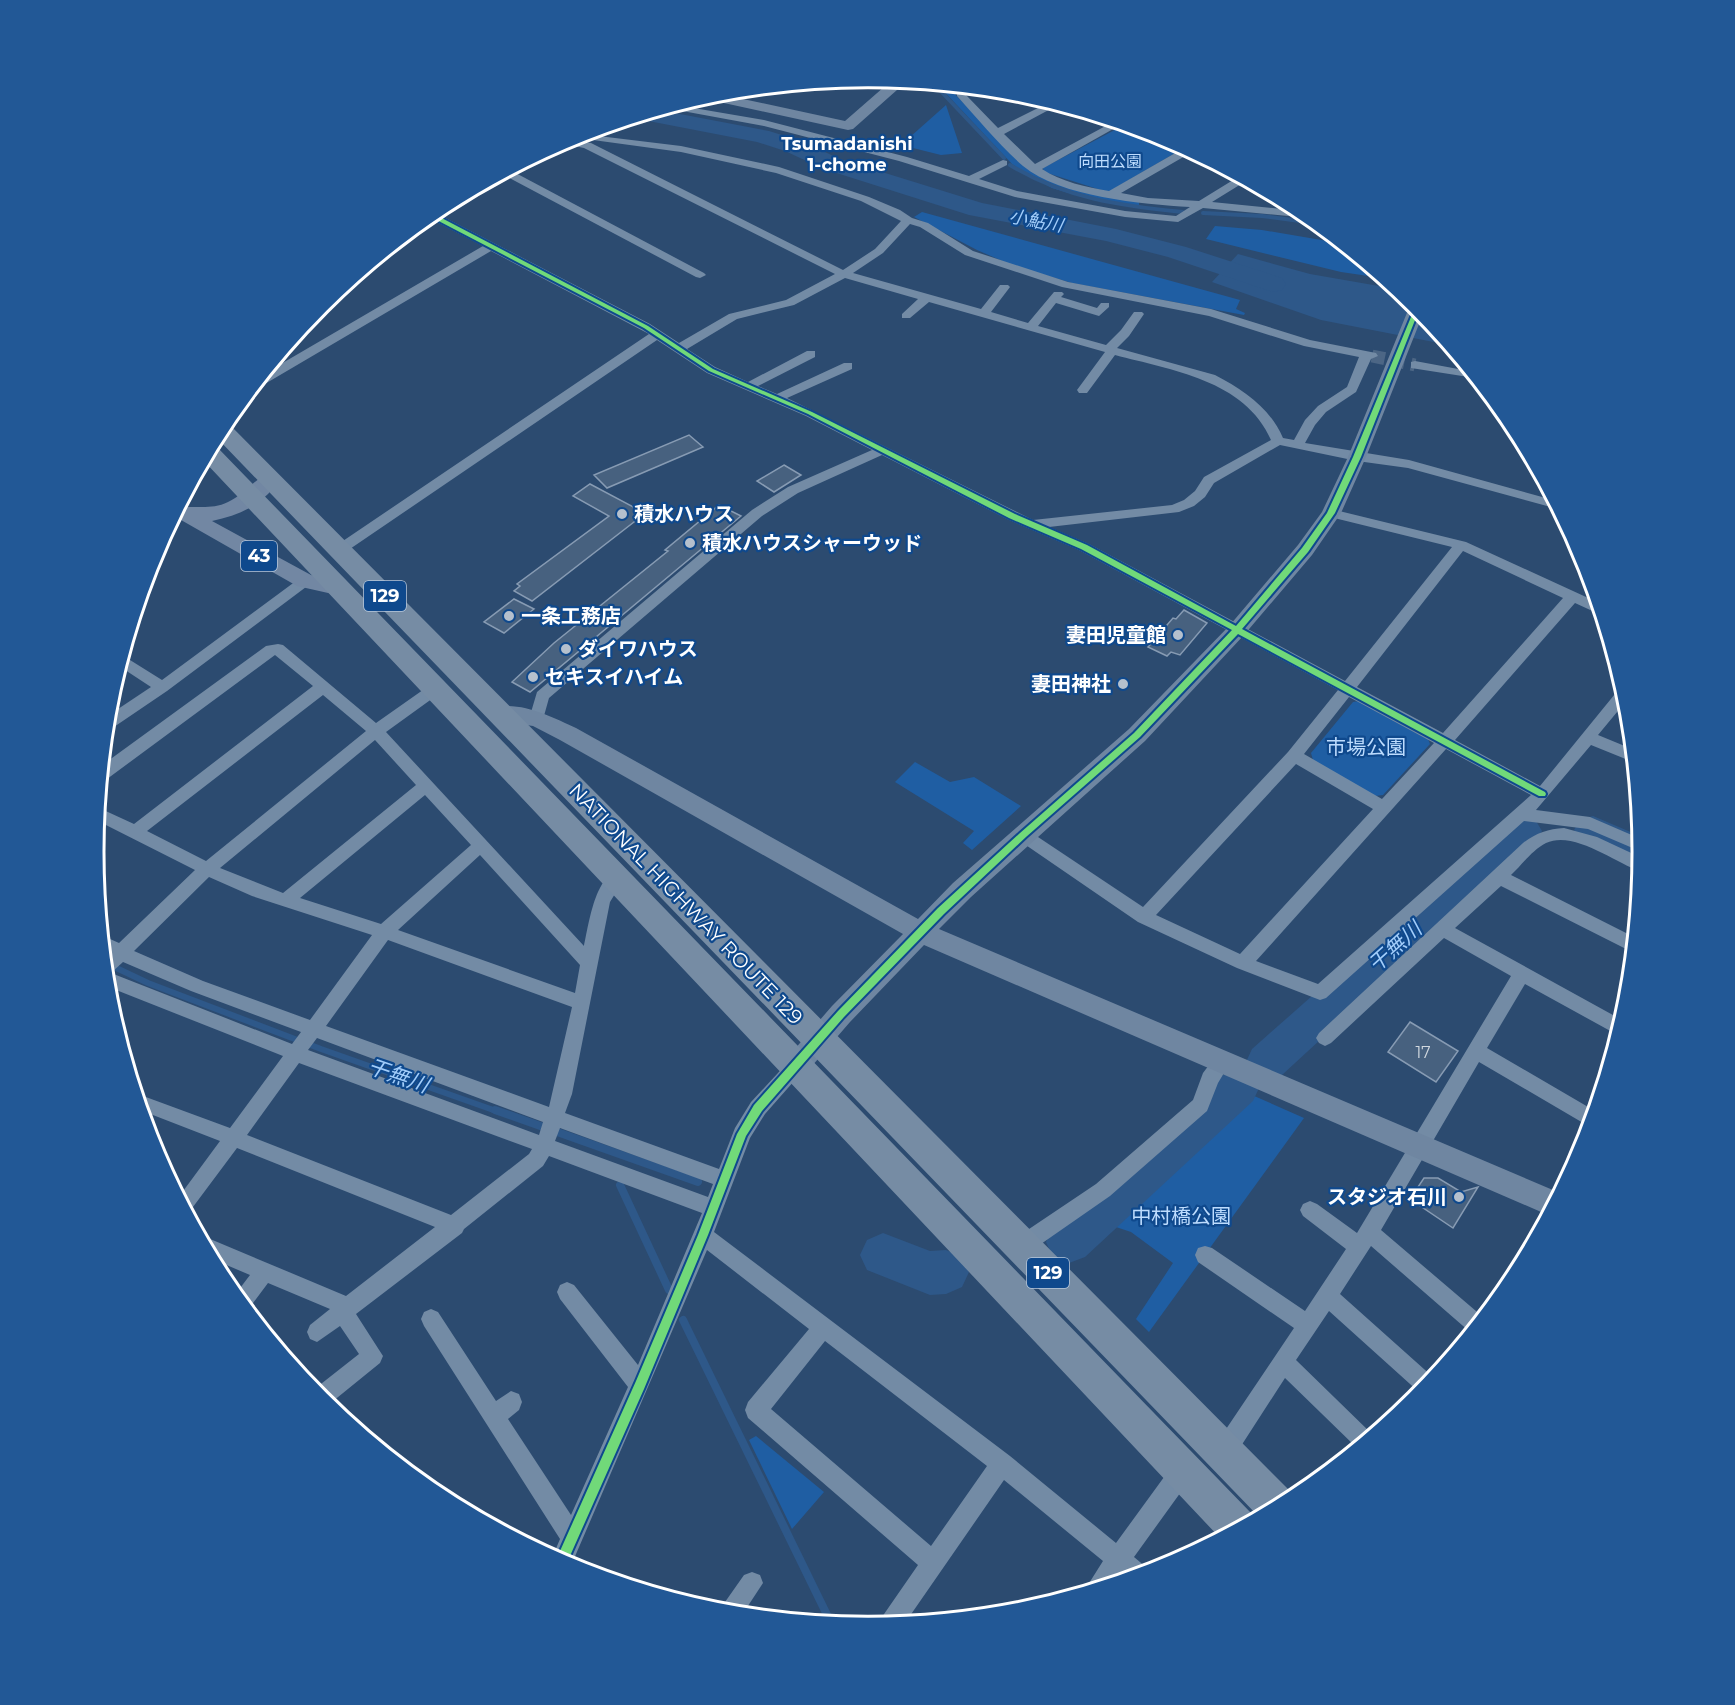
<svg xmlns="http://www.w3.org/2000/svg" width="1735" height="1705" viewBox="0 0 1735 1705" font-family="Montserrat,'Noto Sans JP',sans-serif">
<style>
.green{fill:#1f5ea3}
.water{fill:#2e5889}
.lines{fill:none;stroke-linecap:round;stroke-linejoin:round}
.stream-far2{stroke:#2e5889;stroke-width:4}
.stream-far1{stroke:#2e5889;stroke-width:6}
.stream{stroke:#2e5889;stroke-width:8}
.river{fill:#2e5889;fill-rule:evenodd}
.building{fill:#47617f;stroke:#879bb3;stroke-width:1.5}
.street-tunnel{stroke:#4c6685;stroke-width:13;stroke-dasharray:13 7;stroke-linecap:butt}
.street{fill:#738ba5;fill-rule:evenodd}
.secondary{fill:#6f86a1;fill-rule:evenodd}
.primary{fill:#7287a3;fill-rule:evenodd}
.highway{fill:#768ca4;fill-rule:evenodd}
.cycleway-casing{stroke:#0f498d;stroke-width:4}
.cycleway{fill:#71d979;fill-rule:evenodd}
.poi-dot{fill:#b5c0cd;stroke:#0f498d;stroke-width:2}
.labels{text-anchor:middle;stroke-width:4.5;stroke-linejoin:round;paint-order:stroke}
.far-park-label{font-size:16px;fill:#bddcfe;stroke:#0f498d}
.number-label{font-size:16px;fill:#d1d8df}
.far-neighbourhood-label{font-size:18px;font-weight:bold;fill:#fff;stroke:#0f498d}
.far-water-label{font-size:18px;font-style:italic;fill:#a2cdfa;stroke:#0f498d}
.shield{fill:#0f498d;stroke:#b7c8dd;stroke-width:1.5}
.shield-label{font-size:18px;font-weight:bold;fill:#fff}
.poi-label{font-size:20px;font-weight:bold;fill:#fff;stroke:#0f498d;text-anchor:start}
.park-label{font-size:20px;fill:#bddcfe;stroke:#0f498d}
.street-label{font-size:20px;fill:#fff;stroke:#0f498d}
.water-label{font-size:21px;font-style:italic;fill:#a2cdfa;stroke:#0f498d}
.rim{fill:none;stroke:#fff;stroke-width:3}
</style>
<rect width="100%" height="100%" fill="#2c4b70"/>
<path class="green" d="M 938,85 L 947,86 L 1016,157 L 1043,177 L 1139,201 L 1139,206 L 1079,196 L 1052,188 L 1030,176 L 1012,164 Z
M 946,105 L 962,153 L 941,155 L 901,145 Z
M 1124,125 L 1182,149 L 1110,191 L 1104,191 L 1044,172 L 1043,168 Z
M 922,212 L 1240,300 L 1236,309 L 1245,313 L 1244,315 L 1072,283 L 1014,266 L 977,250 L 914,217 Z
M 1215,226 L 1262,230 L 1339,243 L 1382,278 L 1341,272 L 1206,239 Z
M 1359,701 L 1428,739 L 1430,744 L 1383,795 L 1375,796 L 1313,760 L 1311,753 L 1353,702 Z
M 915,762 L 950,782 L 974,777 L 1021,806 L 972,850 L 963,843 L 974,831 L 895,782 Z
M 1252,1095 L 1304,1118 L 1149,1332 L 1136,1319 L 1173,1263 L 1131,1232 L 1107,1224 Z
M 756,1436 L 824,1492 L 792,1529 L 749,1440 Z"/>
<path class="water" d="M 1238,254 L 1310,274 L 1396,289 L 1415,305 L 1449,345 L 1321,320 L 1212,282 Z"/>
<g class="lines">
<path class="stream-far2" d="M 935,85 L 1004,158
M 1010,165 C 1064,198 1121,206 1183,212
M 1203,213 L 1262,216 L 1315,223"/>
<path class="stream-far1" d="M 110,965 L 148,983 L 321,1049 L 499,1112"/>
<path class="stream" d="M 495,1110 L 698,1182
M 620,1185 L 669,1290
M 683,1320 L 831,1623"/>
<path class="river" d="M 659,110 L 769,131 L 801,141 L 840,159 L 982,203 L 1116,229 L 1186,247 L 1282,278 L 1286,284 L 1282,290 L 1273,292 L 1168,257 L 1106,241 L 969,215 L 824,169 L 785,151 L 757,142 L 633,118 Z
M 1593,816 L 1640,836 L 1641,867 L 1580,840 L 1574,830 L 1580,820 Z
M 1523,817 L 1536,821 L 1542,831 L 1536,841 L 1282,1075 L 1267,1080 L 1253,1075 L 1259,1088 L 1253,1101 L 1085,1257 L 1069,1263 L 1053,1257 L 1046,1242 L 1053,1227 L 1223,1075 L 1238,1070 L 1252,1075 L 1246,1062 L 1252,1049 L 1510,821 Z
M 883,1233 L 930,1251 L 946,1250 L 962,1257 L 969,1272 L 962,1287 L 946,1294 L 930,1295 L 867,1270 L 860,1255 L 867,1240 Z"/>
</g>
<path class="building" d="M 689,435 L 703,447 L 607,488 L 594,475 Z
M 784,465 L 801,475 L 774,492 L 757,481 Z
M 590,484 L 639,510 L 636,512 L 643,515 L 532,601 L 514,591 L 520,586 L 517,584 L 609,516 L 573,496 Z
M 719,505 L 741,516 L 530,692 L 512,682 L 554,643 L 668,551 L 665,550 Z
M 514,599 L 534,609 L 504,633 L 484,622 Z
M 1184,610 L 1207,623 L 1180,655 L 1171,652 L 1167,656 L 1148,647 L 1173,618 L 1176,619 Z
M 1410,1022 L 1458,1051 L 1436,1082 L 1388,1052 Z
M 1424,1178 L 1438,1178 L 1461,1192 L 1478,1187 L 1453,1228 L 1410,1199 Z"/>
<g class="lines">
<path class="street-tunnel" d="M 1372,356 L 1415,365"/>
<path class="street" d="M 965,88 L 975,89 L 966,95 L 998,128 L 1050,102 L 1058,105 L 1004,134 L 1035,164 L 1113,122 L 1122,124 L 1042,169 C 1061,182 1087,187 1109,191 L 1184,148 L 1192,152 L 1121,193 L 1148,198 L 1199,201 L 1238,177 L 1246,181 L 1212,202 L 1301,211 L 1309,218 L 1203,208 L 1178,222 L 1125,217 L 1015,197 L 899,161 L 764,126 L 666,108 L 676,105 L 764,120 L 907,157 L 969,176 L 1003,160 L 1007,161 L 1007,165 L 979,179 L 1017,191 L 1125,211 L 1176,216 L 1190,207 C 1142,204 1060,197 1023,166 C 999,145 978,119 957,96 L 957,92 Z
M 582,134 L 681,146 L 779,167 L 869,197 L 900,210 L 912,218 L 928,223 L 973,251 L 1068,282 L 1211,309 L 1310,340 L 1376,353 L 1378,356 L 1371,359 L 1356,392 L 1326,412 L 1315,425 L 1305,443 L 1409,460 L 1553,500 L 1558,509 L 1408,468 L 1357,461 L 1280,445 L 1214,483 L 1205,497 L 1194,506 L 1179,512 L 1049,527 L 1089,544 L 1345,681 L 1452,547 L 1326,516 L 1324,513 L 1326,510 L 1331,509 L 1466,542 L 1597,602 L 1599,614 L 1575,603 L 1455,740 L 1540,786 L 1619,689 L 1623,688 L 1627,700 L 1598,735 L 1632,749 L 1633,762 L 1591,745 L 1536,810 L 1590,817 L 1641,839 L 1642,852 L 1588,829 L 1524,821 L 1326,998 L 1320,1000 L 1237,968 L 1138,922 L 1017,839 L 1015,835 L 1017,831 L 1023,829 L 1029,831 L 1143,907 L 1288,752 L 1338,690 L 1079,550 L 1007,519 L 882,455 L 798,493 L 762,516 L 549,698 L 542,723 L 532,723 L 529,719 L 537,692 L 752,510 L 788,487 L 872,450 L 806,416 L 707,373 L 657,340 L 344,553 L 334,553 L 332,550 L 334,547 L 649,334 L 491,251 L 258,388 L 252,388 L 262,375 L 483,246 L 427,217 L 434,212 L 650,324 L 679,343 L 729,314 L 786,300 L 835,274 L 584,148 L 560,143 L 568,139 L 591,143 L 843,270 L 875,249 L 901,221 L 861,201 L 776,173 L 681,152 L 571,137 ZM 910,224 L 920,227 L 965,255 L 1062,287 L 1209,316 L 1304,346 L 1359,357 L 1347,387 L 1318,406 L 1305,420 L 1294,440 L 1283,438 C 1270,408 1244,390 1215,375 L 1117,348 L 1129,336 L 1144,314 L 1142,312 L 1134,312 L 1121,330 L 1106,345 L 1038,326 L 1056,303 L 1099,316 L 1109,307 L 1109,303 L 1101,303 L 1097,308 L 1061,297 L 1064,294 L 1062,292 L 1054,292 L 1028,323 L 991,312 L 1010,287 L 1008,285 L 1000,285 L 981,309 L 853,273 L 883,253 ZM 845,278 L 918,299 L 902,314 L 902,318 L 910,318 L 929,302 L 1105,352 L 1077,390 L 1079,393 L 1087,393 L 1115,355 C 1171,370 1245,380 1271,440 L 1204,477 L 1195,491 L 1184,500 L 1172,505 L 1033,520 L 787,398 L 852,369 L 852,363 L 844,363 L 777,394 L 758,386 L 815,357 L 815,351 L 807,351 L 748,382 L 715,367 L 687,349 L 737,319 L 794,305 ZM 1463,551 L 1563,598 L 1443,733 L 1357,687 ZM 1349,697 L 1434,743 L 1382,799 L 1304,754 ZM 1446,749 L 1531,795 L 1318,984 L 1256,961 ZM 1296,764 L 1373,809 L 1240,954 L 1156,915 Z
M 510,170 L 704,273 L 706,275 L 700,278 L 696,277 L 502,174 Z
M 1415,361 L 1469,371 L 1475,378 L 1411,368 L 1411,362 Z
M 305,576 L 312,581 L 310,584 L 167,691 L 111,729 L 105,730 L 106,717 L 151,687 L 119,666 L 122,655 L 162,680 L 300,578 Z
M 278,644 L 283,645 L 376,723 L 430,685 L 440,685 L 443,689 L 440,693 L 386,732 L 584,946 C 588,929 596,866 622,874 L 624,879 L 610,902 L 572,1094 L 565,1113 L 719,1169 L 735,1128 L 751,1102 L 790,1060 L 796,1058 L 802,1060 L 805,1066 L 802,1072 L 765,1114 L 750,1138 L 714,1232 L 1010,1456 L 1116,1543 L 1175,1462 L 1183,1459 L 1191,1462 L 1194,1470 L 1191,1478 L 1134,1557 L 1147,1568 L 1149,1573 L 1126,1580 L 1120,1575 L 1115,1583 L 1087,1591 L 1086,1588 L 1103,1561 L 1004,1480 L 905,1623 L 879,1626 L 882,1617 L 918,1565 L 748,1418 L 745,1410 L 748,1402 L 809,1329 L 707,1250 L 570,1568 L 552,1558 L 560,1539 L 424,1326 L 421,1319 L 424,1312 L 431,1309 L 438,1312 L 496,1401 L 511,1391 L 519,1394 L 522,1402 L 519,1410 L 508,1419 L 571,1515 L 628,1387 L 560,1299 L 557,1292 L 560,1285 L 567,1282 L 574,1285 L 638,1365 L 702,1213 L 549,1156 L 543,1166 L 464,1229 L 462,1233 L 356,1314 L 383,1356 L 380,1363 L 327,1406 L 312,1391 L 359,1354 L 340,1326 L 317,1342 L 310,1339 L 307,1332 L 310,1325 L 330,1309 L 268,1283 L 247,1311 L 234,1296 L 250,1275 L 210,1258 L 199,1237 L 203,1236 L 346,1296 L 435,1227 L 237,1148 L 187,1215 L 178,1198 L 220,1141 L 140,1110 L 135,1093 L 230,1128 L 283,1056 L 106,986 L 103,958 L 108,954 L 103,951 L 101,935 L 119,943 L 195,870 L 96,820 L 97,807 L 134,824 L 313,686 L 275,655 L 107,779 L 101,781 L 101,766 L 266,646 ZM 323,695 L 366,731 L 206,861 L 147,831 ZM 375,740 L 416,785 L 283,893 L 220,868 ZM 425,795 L 471,845 L 381,924 L 300,898 ZM 480,855 L 580,965 L 575,993 L 398,930 ZM 209,877 L 252,896 L 372,935 L 310,1020 L 203,981 L 134,951 ZM 388,940 L 572,1007 L 549,1107 L 326,1026 ZM 123,962 L 191,991 L 301,1032 L 292,1044 L 111,973 ZM 317,1038 L 543,1122 L 539,1135 L 308,1050 ZM 299,1063 L 532,1149 L 529,1154 L 451,1215 L 247,1135 ZM 560,1128 L 713,1184 L 708,1197 L 555,1141 ZM 825,1341 L 987,1466 L 931,1546 L 771,1409 Z
M 1564,828 L 1597,837 L 1642,858 L 1640,871 C 1615,863 1574,830 1546,843 C 1532,850 1522,865 1511,875 L 1634,937 L 1632,952 L 1501,886 L 1455,928 L 1622,1020 L 1618,1035 L 1614,1033 L 1525,984 L 1487,1048 L 1595,1111 L 1590,1127 L 1479,1062 L 1381,1230 L 1483,1317 L 1470,1332 L 1371,1246 L 1340,1294 L 1434,1378 L 1420,1393 L 1329,1311 L 1296,1360 L 1373,1435 L 1357,1448 L 1285,1378 L 1232,1460 L 1224,1463 L 1216,1460 L 1213,1452 L 1216,1444 L 1294,1328 L 1198,1262 L 1195,1255 L 1198,1248 L 1205,1246 L 1212,1248 L 1305,1311 L 1346,1249 L 1303,1216 L 1300,1210 L 1303,1204 L 1310,1201 L 1317,1204 L 1357,1233 L 1511,976 L 1444,938 L 1331,1043 L 1325,1046 L 1319,1043 L 1316,1038 L 1319,1033 L 1523,843 C 1536,833 1548,829 1564,828 Z
M 1221,1055 L 1227,1057 L 1230,1063 L 1218,1083 L 1207,1111 L 1110,1196 L 1028,1253 L 1021,1255 L 1014,1253 L 1011,1246 L 1014,1239 L 1096,1184 L 1193,1100 L 1203,1073 L 1215,1057 Z
M 752,1572 L 760,1575 L 763,1583 L 742,1615 L 718,1612 L 744,1575 Z"/>
<path class="secondary" d="M 892,80 L 906,82 L 853,129 L 848,130 L 701,98 L 715,93 L 845,121 Z
M 1411,303 L 1423,314 L 1366,457 L 1341,513 L 1312,555 L 1244,635 L 1145,741 L 971,897 L 939,929 L 1560,1193 L 1548,1215 L 924,945 L 850,1022 L 805,1074 L 796,1078 L 787,1074 L 783,1066 L 787,1058 L 832,1006 L 903,934 L 560,740 L 533,726 L 492,720 L 489,714 L 492,708 C 520,700 552,717 576,728 L 918,919 L 953,883 L 1129,729 L 1230,625 L 1298,545 L 1322,512 L 1348,457 Z"/>
<path class="primary" d="M 270,473 L 277,475 L 280,479 C 264,504 241,515 212,521 L 311,575 L 345,583 L 348,588 L 345,593 L 337,595 L 297,586 L 174,516 L 177,509 C 194,504 210,511 228,502 C 244,495 257,476 270,473 Z"/>
<path class="highway" d="M 224,422 L 228,423 L 1292,1493 L 1295,1498 L 1259,1517 L 216,437 Z
M 212,445 L 216,446 L 1252,1514 L 1255,1519 L 1220,1538 L 203,460 Z"/>
<g class="cycleway-casing">
<path id="cycleway" d="M 432,213 L 648,326 L 713,369 L 812,412 L 1015,514 L 1087,545 L 1236,626 L 1302,548 L 1327,513 L 1353,457 L 1416,305 L 1419,310 L 1361,457 L 1335,513 L 1308,552 L 1242,629 L 1545,792 L 1546,794 L 1545,796 L 1539,796 L 1238,634 L 1140,737 L 1026,837 L 944,914 L 844,1017 L 762,1111 L 746,1136 L 708,1235 L 644,1389 L 566,1565 L 556,1560 L 636,1381 L 698,1235 L 737,1134 L 754,1105 L 838,1011 L 938,908 L 1020,833 L 1134,733 L 1232,630 L 1081,549 L 1009,518 L 808,414 L 709,371 L 644,328 L 429,216 Z"/>
</g>
<use href="#cycleway" class="cycleway"/>
</g>
<g class="poi-dot">
<circle cx="622" cy="514" r="6"/>
<circle cx="690" cy="543" r="6"/>
<circle cx="509" cy="616" r="6"/>
<circle cx="1178" cy="635" r="6"/>
<circle cx="566" cy="649" r="6"/>
<circle cx="533" cy="677" r="6"/>
<circle cx="1123" cy="684" r="6"/>
<circle cx="1459" cy="1197" r="6"/>
</g>
<g class="labels">
<g class="far-park-label">
<text x="1110" y="167">向田公園</text>
</g>
<g class="number-label">
<text x="1423" y="1058">17</text>
</g>
<g class="far-neighbourhood-label">
<text x="847" y="150">Tsumadanishi<tspan x="847" dy="21">1-chome</tspan></text>
</g>
<g class="far-water-label">
<text transform="translate(1036 221) rotate(11)" y="6">小鮎川</text>
</g>
<g class="shield">
<rect x="241" y="541" width="36" height="30" rx="4.5"/>
<rect x="364" y="581" width="42" height="30" rx="4.5"/>
<rect x="1027" y="1258" width="42" height="30" rx="4.5"/>
</g>
<g class="shield-label">
<text x="259" y="562">43</text>
<text x="385" y="602">129</text>
<text x="1048" y="1279">129</text>
</g>
<g class="poi-label">
<text x="634" y="521">積水ハウス</text>
<text x="702" y="550">積水ハウスシャーウッド</text>
<text x="521" y="623">一条工務店</text>
<text x="1166" y="642" text-anchor="end">妻田児童館</text>
<text x="578" y="656">ダイワハウス</text>
<text x="545" y="684">セキスイハイム</text>
<text x="1111" y="691" text-anchor="end">妻田神社</text>
<text x="1447" y="1204" text-anchor="end">スタジオ石川</text>
</g>
<g class="park-label">
<text x="1366" y="754">市場公園</text>
<text x="1181" y="1223">中村橋公園</text>
</g>
<g class="street-label">
<text transform="translate(686 904) rotate(46)" y="7">NATIONAL HIGHWAY ROUTE 129</text>
</g>
<g class="water-label">
<text transform="translate(1395 947) rotate(-42)" y="7">干無川</text>
<text transform="translate(398 1076) rotate(19)" y="7">干無川</text>
</g>
</g>
<path d="M0 0H1735V1705H0ZM104 852a764 764 0 1 1 1528 0a764 764 0 1 1-1528 0Z" fill="#225896" fill-rule="evenodd"/>
<path class="rim" d="M104 852a764 764 0 1 1 1528 0a764 764 0 1 1-1528 0Z"/>
</svg>
